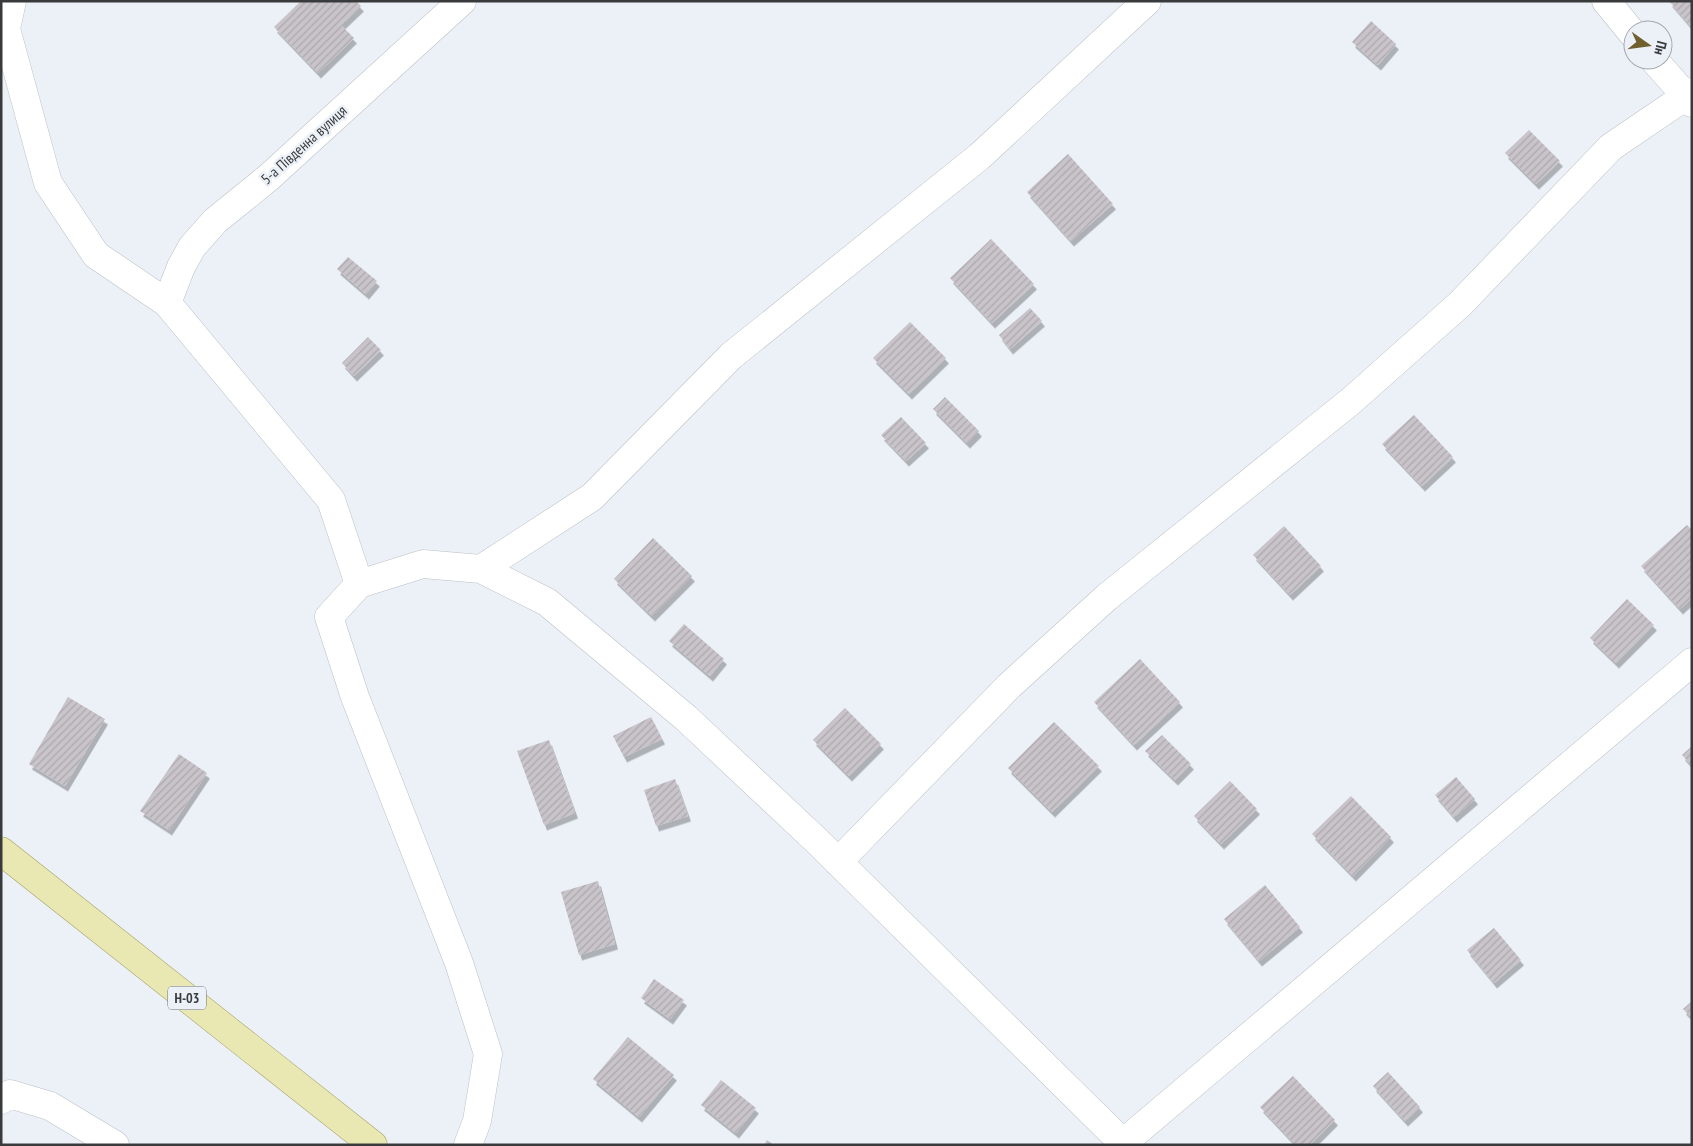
<svg xmlns="http://www.w3.org/2000/svg" width="1693" height="1146" viewBox="0 0 1693 1146" font-family="'PT Sans Narrow',sans-serif">
<style>
.building{fill:url(#building-hatch);filter:url(#shadow)}
.lines{fill:none;stroke-linecap:round;stroke-linejoin:round}
.minor-casing{stroke:#bbc0c6;stroke-width:29}
.major-casing{stroke:#a1a167;stroke-width:29}
.minor{stroke:#fff;stroke-width:28}
.major{stroke:#e9e8b2;stroke-width:28}
.labels{text-anchor:middle;stroke-width:5;stroke-linejoin:round;paint-order:stroke}
.shield{fill:#ecf1f8;stroke:#6e7174;stroke-width:1}
.shield-label{font-size:14px;font-weight:bold;fill:#383a3c}
.street-label{font-size:15px;fill:#383a3c;stroke:#ecf1f8}
</style>
<defs>
<pattern id="building-hatch" width="6" height="6" patternUnits="userSpaceOnUse" patternTransform="scale(1.25)"><rect width="6" height="6" fill="#c9c3ca"/><path d="M-1 1l2-2M0 6l6-6M5 7l2-2" fill="none" stroke="#ada8ae"/></pattern>
<filter id="shadow"><feDropShadow dx="3" dy="5.5" stdDeviation="0" flood-color="#0004"/></filter>
</defs>
<rect width="100%" height="100%" fill="#ecf1f8"/>
<path class="building" d="M 301,1 L 356,1 L 361,6 L 341,25 L 354,38 L 318,73 L 274,27 Z
M 1669,1 L 1692,1 L 1692,28 Z
M 1371,21 L 1396,44 L 1378,65 L 1352,42 Z
M 1529,130 L 1560,161 L 1536,184 L 1505,153 Z
M 1068,154 L 1113,204 L 1071,241 L 1027,192 Z
M 991,239 L 1034,284 L 992,323 L 950,278 Z
M 348,257 L 377,281 L 366,294 L 337,269 Z
M 1030,308 L 1042,321 L 1010,349 L 999,335 Z
M 910,322 L 946,358 L 909,394 L 873,358 Z
M 368,337 L 381,350 L 354,376 L 342,363 Z
M 945,397 L 979,431 L 967,443 L 933,409 Z
M 1414,415 L 1453,457 L 1422,486 L 1382,444 Z
M 901,417 L 926,443 L 906,461 L 881,435 Z
M 1687,525 L 1692,530 L 1692,598 L 1680,609 L 1641,566 Z
M 1284,526 L 1321,566 L 1290,595 L 1253,555 Z
M 653,538 L 692,576 L 652,616 L 614,579 Z
M 1627,599 L 1654,625 L 1616,663 L 1590,638 Z
M 684,624 L 724,659 L 710,676 L 669,641 Z
M 1140,659 L 1180,702 L 1134,745 L 1094,702 Z
M 68,697 L 105,719 L 65,786 L 29,764 Z
M 845,708 L 881,744 L 849,776 L 813,740 Z
M 651,717 L 662,739 L 624,757 L 613,736 Z
M 1054,722 L 1099,766 L 1052,812 L 1008,768 Z
M 1162,735 L 1191,764 L 1175,780 L 1145,751 Z
M 549,740 L 575,813 L 544,825 L 517,751 Z
M 1692,746 L 1692,766 L 1682,755 Z
M 179,754 L 207,773 L 169,830 L 140,811 Z
M 1456,777 L 1475,799 L 1454,817 L 1435,795 Z
M 675,779 L 688,816 L 656,826 L 644,790 Z
M 1230,781 L 1257,809 L 1221,844 L 1194,816 Z
M 1351,796 L 1391,837 L 1353,876 L 1312,834 Z
M 598,881 L 615,944 L 579,955 L 561,892 Z
M 1265,885 L 1300,927 L 1259,961 L 1224,919 Z
M 1494,928 L 1521,960 L 1494,983 L 1467,950 Z
M 654,979 L 684,1000 L 670,1019 L 641,998 Z
M 1692,1001 L 1692,1018 L 1683,1009 Z
M 628,1037 L 674,1075 L 639,1117 L 593,1079 Z
M 1388,1072 L 1420,1107 L 1405,1121 L 1373,1086 Z
M 1293,1076 L 1335,1120 L 1310,1145 L 1296,1145 L 1260,1107 Z
M 721,1080 L 756,1108 L 736,1133 L 701,1105 Z
M 767,1140 L 774,1145 L 764,1145 Z"/>
<g class="lines">
<g class="minor-casing">
<path id="minor" d="M 12,1 L 6,29 L 48,183 L 96,255 L 167,303 L 331,500 L 359,584
M 1606,1 L 1633,34
M 1654,60 L 1692,103
M 167,303 L 181,267 L 192,247 L 215,221 L 268,178 L 462,1
M 481,569 L 592,497 L 731,356 L 980,156 L 1147,1
M 838,862 L 1009,686 L 1107,597 L 1351,401 L 1460,304 L 1611,147 L 1692,92
M 1,1100 L 10,1094 L 50,1106 L 115,1145
M 1123,1143 L 1692,662
M 468,1145 L 477,1121 L 488,1054 L 459,963 L 355,697 L 329,617 L 359,584 L 423,564 L 481,569 L 547,602 L 686,718 L 817,841 L 1125,1145"/>
</g>
<g class="major-casing">
<path id="major" d="M 1,851 L 373,1145"/>
</g>
<use href="#minor" class="minor"/>
<use href="#major" class="major"/>
</g>
<g class="labels">
<rect class="shield" x="168" y="986.5" width="38" height="23" rx="4"/>
<g class="shield-label">
<text x="187" y="1003">Н-03</text>
</g>
<g class="street-label">
<text transform="translate(304 145) rotate(-42)" y="5">5-а Південна вулиця</text>
</g>
</g>
<rect width="1693" height="1146" fill="none" stroke="#383a3c" stroke-width="5"/>
<g transform="translate(1648 45) rotate(104)"><circle r="24" fill="#ecf1f8" stroke="#a4a8ad"/>
<path d="M0-4L9 19L0 12L-9 19Z" fill="#70602e"/>
<text y="-8" font-size="14" font-weight="bold" text-anchor="middle" fill="#383a3c">Пн</text>
</g>
</svg>
